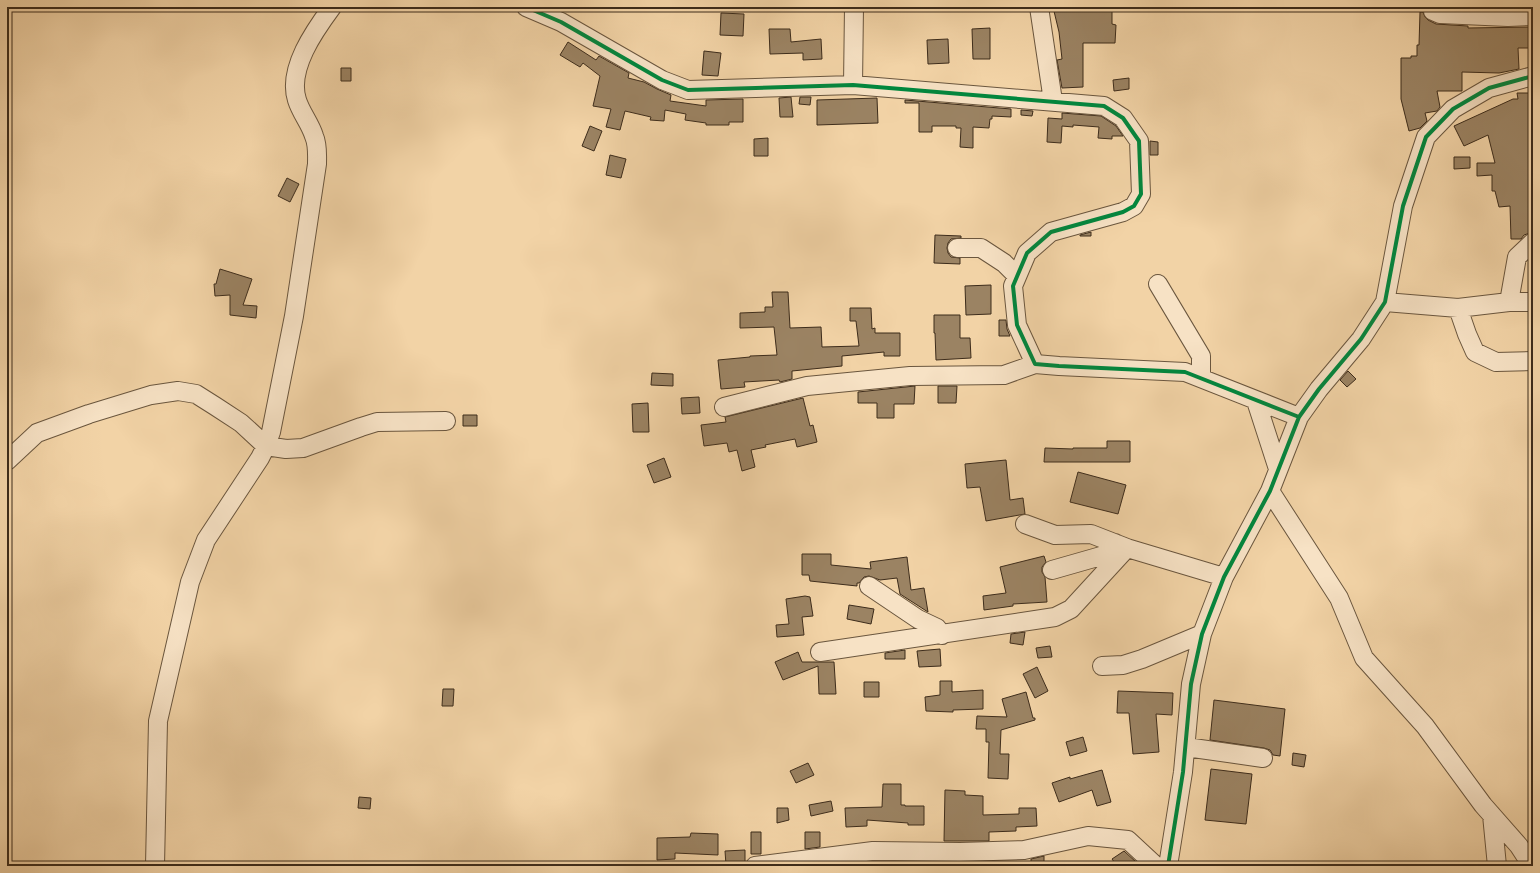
<svg xmlns="http://www.w3.org/2000/svg" width="1540" height="873" viewBox="0 0 1540 873" font-family="'IM FELL English',serif">
<style>
.building{fill:#9b8363;stroke:#3d2c1b}
.lines{fill:none;stroke-linecap:round;stroke-linejoin:round}
.minor-casing{stroke:#6a563e;stroke-width:20}
.minor{stroke:#f7e2c5;stroke-width:18}
.cycleway-casing{stroke:#f7e2c5;stroke-width:6}
.cycleway{stroke:#00873e;stroke-width:4}
</style>
<rect width="100%" height="100%" fill="#f2d3a6"/>
<filter id="stains"><feTurbulence type="fractalNoise" baseFrequency=".005" numOctaves="4"/><feColorMatrix values="0 0 0 0 .2 0 0 0 0 .09 0 0 0 0 .02 0 0 0 .5 -.17"/></filter>
<radialGradient id="worn" r=".72"><stop offset=".6" stop-color="#630" stop-opacity="0"/><stop offset="1" stop-color="#630" stop-opacity=".3"/></radialGradient>
<path class="building" d="M 1053,7 L 1112,7 L 1112,24 L 1116,25 L 1115,43 L 1083,43 L 1083,87 L 1062,88 L 1057,60 L 1062,59 L 1059,32 Z
M 1420,12 L 1423,12 L 1425,17 L 1428,20 L 1436,24 L 1468,26 L 1468,28 L 1531,27 L 1531,48 L 1518,48 L 1519,69 L 1499,73 L 1462,72 L 1462,91 L 1437,91 L 1440,107 L 1437,111 L 1425,113 L 1427,121 L 1420,128 L 1409,131 L 1401,99 L 1401,58 L 1411,58 L 1411,56 L 1417,56 L 1417,45 L 1419,45 Z
M 721,13 L 744,14 L 743,36 L 720,35 Z
M 990,28 L 990,59 L 973,59 L 972,29 Z
M 769,29 L 790,29 L 791,42 L 821,39 L 822,59 L 803,60 L 803,53 L 770,54 Z
M 948,39 L 949,63 L 928,64 L 927,40 Z
M 568,42 L 596,60 L 599,56 L 629,73 L 628,78 L 644,82 L 657,89 L 671,95 L 670,101 L 706,106 L 706,100 L 743,99 L 743,122 L 729,122 L 729,125 L 706,125 L 706,123 L 685,120 L 686,114 L 665,110 L 664,121 L 650,120 L 651,117 L 625,111 L 620,130 L 606,127 L 611,109 L 593,106 L 600,76 L 583,63 L 580,67 L 560,55 Z
M 704,51 L 721,53 L 718,76 L 702,75 Z
M 341,68 L 351,68 L 351,81 L 341,81 Z
M 1129,78 L 1129,89 L 1114,91 L 1113,80 Z
M 1517,93 L 1533,93 L 1533,232 L 1524,235 L 1521,239 L 1511,239 L 1510,206 L 1499,207 L 1495,191 L 1492,191 L 1492,175 L 1477,176 L 1477,163 L 1495,163 L 1488,135 L 1464,146 L 1454,126 L 1513,99 L 1518,99 Z
M 791,97 L 793,117 L 780,117 L 779,98 Z
M 800,97 L 811,97 L 810,105 L 799,104 Z
M 877,98 L 878,123 L 817,125 L 817,100 Z
M 905,100 L 1011,109 L 1011,117 L 992,116 L 992,119 L 990,119 L 989,128 L 973,127 L 973,148 L 960,147 L 961,128 L 956,128 L 956,126 L 932,126 L 932,132 L 919,132 L 919,103 L 905,103 Z
M 1021,110 L 1033,111 L 1032,116 L 1021,115 Z
M 1062,113 L 1101,116 L 1116,126 L 1123,136 L 1112,136 L 1112,139 L 1098,138 L 1099,127 L 1073,125 L 1073,127 L 1062,126 L 1061,143 L 1047,142 L 1048,118 L 1062,119 Z
M 590,126 L 602,131 L 594,151 L 582,146 Z
M 768,138 L 768,156 L 754,156 L 754,139 Z
M 1150,141 L 1158,142 L 1158,155 L 1150,155 Z
M 610,155 L 626,159 L 621,178 L 606,175 Z
M 1454,157 L 1470,157 L 1470,168 L 1454,169 Z
M 287,178 L 299,184 L 290,202 L 278,196 Z
M 1091,232 L 1091,236 L 1080,236 L 1080,235 Z
M 935,235 L 961,236 L 961,238 L 951,239 L 948,243 L 947,248 L 948,253 L 951,257 L 960,258 L 960,264 L 934,263 Z
M 220,269 L 252,279 L 243,305 L 257,306 L 256,318 L 230,315 L 230,295 L 215,296 L 214,284 L 216,284 Z
M 991,285 L 991,314 L 966,315 L 965,286 Z
M 772,292 L 788,292 L 790,328 L 821,327 L 822,347 L 859,346 L 856,321 L 850,321 L 850,308 L 871,308 L 872,329 L 875,328 L 875,333 L 900,333 L 900,356 L 884,356 L 884,352 L 842,356 L 842,366 L 792,371 L 792,379 L 780,382 L 779,380 L 744,382 L 745,387 L 721,389 L 718,360 L 750,357 L 750,356 L 777,355 L 774,327 L 740,328 L 740,313 L 765,312 L 765,307 L 773,307 Z
M 934,315 L 960,315 L 960,338 L 970,338 L 971,358 L 936,360 L 935,333 L 934,333 Z
M 999,320 L 1006,320 L 1007,329 L 1010,336 L 999,336 Z
M 1348,371 L 1356,379 L 1347,387 L 1340,380 Z
M 652,373 L 673,374 L 673,386 L 651,385 Z
M 915,386 L 914,404 L 894,404 L 894,418 L 877,418 L 877,403 L 858,403 L 858,392 Z
M 938,386 L 957,386 L 956,403 L 938,403 Z
M 699,397 L 700,413 L 682,414 L 681,398 Z
M 803,398 L 810,426 L 813,425 L 817,442 L 797,447 L 795,439 L 765,445 L 766,447 L 751,450 L 755,467 L 742,471 L 737,450 L 729,452 L 727,443 L 704,446 L 701,425 L 726,422 L 725,417 Z
M 648,403 L 649,432 L 633,432 L 632,404 Z
M 463,415 L 477,415 L 477,426 L 463,426 Z
M 1107,441 L 1130,441 L 1130,462 L 1044,462 L 1045,448 L 1073,449 L 1073,448 L 1107,448 Z
M 664,458 L 671,477 L 654,483 L 647,465 Z
M 1006,460 L 1010,500 L 1023,498 L 1025,514 L 986,521 L 980,487 L 967,488 L 965,464 Z
M 1078,472 L 1126,485 L 1118,514 L 1070,502 Z
M 802,554 L 831,554 L 831,565 L 871,569 L 870,562 L 907,557 L 911,590 L 924,588 L 928,612 L 900,594 L 897,578 L 880,580 L 869,576 L 864,577 L 859,583 L 857,583 L 857,586 L 810,581 L 809,575 L 802,575 Z
M 1044,556 L 1046,562 L 1042,567 L 1042,572 L 1045,577 L 1047,602 L 1013,604 L 1013,606 L 984,610 L 983,596 L 1006,593 L 1000,567 Z
M 805,596 L 810,597 L 813,616 L 802,617 L 804,635 L 777,637 L 776,625 L 789,624 L 786,599 Z
M 849,605 L 874,609 L 871,624 L 847,619 Z
M 1025,632 L 1023,645 L 1010,643 L 1011,634 Z
M 1050,646 L 1052,657 L 1038,658 L 1036,648 Z
M 940,649 L 941,666 L 919,667 L 917,651 Z
M 905,650 L 905,659 L 885,659 L 885,653 Z
M 798,652 L 802,662 L 834,662 L 836,694 L 819,694 L 818,666 L 783,680 L 775,662 Z
M 1037,667 L 1048,691 L 1035,698 L 1023,674 Z
M 940,681 L 952,681 L 952,692 L 983,690 L 983,709 L 953,710 L 953,712 L 926,711 L 925,697 L 940,695 Z
M 864,682 L 879,682 L 879,697 L 864,697 Z
M 443,689 L 454,689 L 453,706 L 442,706 Z
M 1118,691 L 1173,693 L 1172,715 L 1156,714 L 1159,752 L 1133,754 L 1129,713 L 1117,713 Z
M 1026,692 L 1033,718 L 1035,718 L 1035,720 L 1001,730 L 1000,754 L 1009,754 L 1008,779 L 988,778 L 989,742 L 986,742 L 986,729 L 976,729 L 977,716 L 1007,717 L 1002,699 Z
M 1214,700 L 1285,709 L 1280,756 L 1273,755 L 1270,750 L 1264,748 L 1210,740 Z
M 1083,737 L 1087,751 L 1070,756 L 1066,742 Z
M 1293,753 L 1306,755 L 1304,767 L 1292,765 Z
M 808,763 L 814,775 L 796,783 L 790,771 Z
M 1211,769 L 1252,774 L 1246,824 L 1205,820 Z
M 1102,770 L 1111,802 L 1097,806 L 1092,790 L 1059,802 L 1052,783 L 1070,777 L 1070,779 Z
M 883,784 L 901,784 L 901,805 L 905,805 L 905,806 L 924,806 L 924,825 L 908,825 L 908,823 L 867,820 L 867,826 L 846,827 L 845,808 L 882,807 Z
M 945,790 L 965,791 L 965,795 L 983,796 L 983,815 L 1019,814 L 1019,808 L 1036,808 L 1037,826 L 1016,827 L 1016,831 L 989,832 L 989,841 L 944,841 Z
M 359,797 L 371,798 L 370,809 L 358,808 Z
M 831,801 L 833,811 L 811,816 L 809,805 Z
M 777,808 L 788,808 L 789,820 L 777,823 Z
M 751,832 L 761,832 L 761,854 L 751,854 Z
M 805,832 L 820,832 L 820,847 L 805,849 Z
M 691,833 L 718,834 L 718,855 L 675,853 L 675,859 L 657,860 L 657,838 L 690,837 Z
M 745,850 L 745,864 L 726,865 L 725,851 Z
M 1124,851 L 1136,862 L 1139,866 L 1117,866 L 1112,859 Z
M 1044,856 L 1044,866 L 1031,866 L 1031,859 Z
M 887,862 L 904,862 L 904,865 L 887,865 Z
M 976,862 L 991,862 L 991,866 L 976,866 Z"/>
<g class="lines">
<g class="minor-casing">
<path id="minor" d="M 526,7 L 561,22 L 662,80 L 688,90 L 853,85 L 1104,106 L 1123,118 L 1139,141 L 1141,194 L 1134,206 L 1123,212 L 1051,232 L 1027,253 L 1013,286 L 1017,325 L 1035,364 L 1059,366 L 1185,372 L 1299,417
M 1039,7 L 1053,101
M 1433,7 L 1433,11 L 1440,14 L 1508,17 L 1533,16
M 853,85 L 854,7
M 957,248 L 981,248 L 1004,263 L 1017,276
M 1158,284 L 1201,356 L 1201,378
M 1385,302 L 1458,308 L 1509,302 L 1533,302
M 1509,302 L 1517,257 L 1533,242
M 1458,308 L 1467,334 L 1475,352 L 1496,362 L 1533,361
M 1256,401 L 1278,469
M 724,407 L 807,386 L 910,376 L 1004,375 L 1035,364
M 7,461 L 37,433 L 89,414 L 151,395 L 178,391 L 196,394 L 215,406 L 241,423 L 266,446 L 286,449 L 303,448 L 361,427 L 377,422 L 446,421
M 1270,491 L 1339,598 L 1364,658 L 1425,726 L 1483,805 L 1519,846 L 1532,866
M 1025,524 L 1055,535 L 1091,534 L 1127,548
M 1052,570 L 1101,556 L 1108,553 L 1115,543
M 869,586 L 918,619 L 937,628 L 942,635
M 820,652 L 1055,617 L 1071,609 L 1127,548 L 1224,577
M 1102,666 L 1123,665 L 1142,659 L 1202,634
M 1186,747 L 1263,758
M 1492,815 L 1497,866
M 155,866 L 158,721 L 190,582 L 206,540 L 260,458 L 266,446 L 271,432 L 294,316 L 317,164 C 317,155 318,145 314,136 C 310,123 301,113 297,100 C 287,69 315,30 332,7
M 755,866 L 873,851 L 960,852 L 1024,850 L 1088,836 L 1128,840 L 1156,866
M 1168,866 L 1183,772 L 1191,684 L 1202,634 L 1224,577 L 1270,491 L 1299,417 L 1319,389 L 1361,339 L 1385,302 L 1403,206 L 1426,137 L 1453,109 L 1489,88 L 1533,76"/>
</g>
<use href="#minor" class="minor"/>
<g class="cycleway-casing">
<path id="cycleway" d="M 526,7 L 561,22 L 662,80 L 688,90 L 853,85 L 1104,106 L 1123,118 L 1139,141 L 1141,194 L 1134,206 L 1123,212 L 1051,232 L 1027,253 L 1013,286 L 1017,325 L 1035,364 L 1059,366 L 1185,372 L 1299,417
M 1168,866 L 1183,772 L 1191,684 L 1202,634 L 1224,577 L 1270,491 L 1299,417 L 1319,389 L 1361,339 L 1385,302 L 1403,206 L 1426,137 L 1453,109 L 1489,88 L 1533,76"/>
</g>
<use href="#cycleway" class="cycleway"/>
</g>
<rect width="1540" height="873" fill="none" stroke="#f2d3a6" stroke-width="24"/>
<rect x="8" y="8" width="1524" height="857" fill="none" stroke="#3d2c1b" stroke-width="2"/>
<rect x="12" y="12" width="1516" height="849" fill="none" stroke="#3d2c1b"/>
<rect width="100%" height="100%" filter="url(#stains)"/>
<rect width="100%" height="100%" fill="url(#worn)"/>
</svg>
